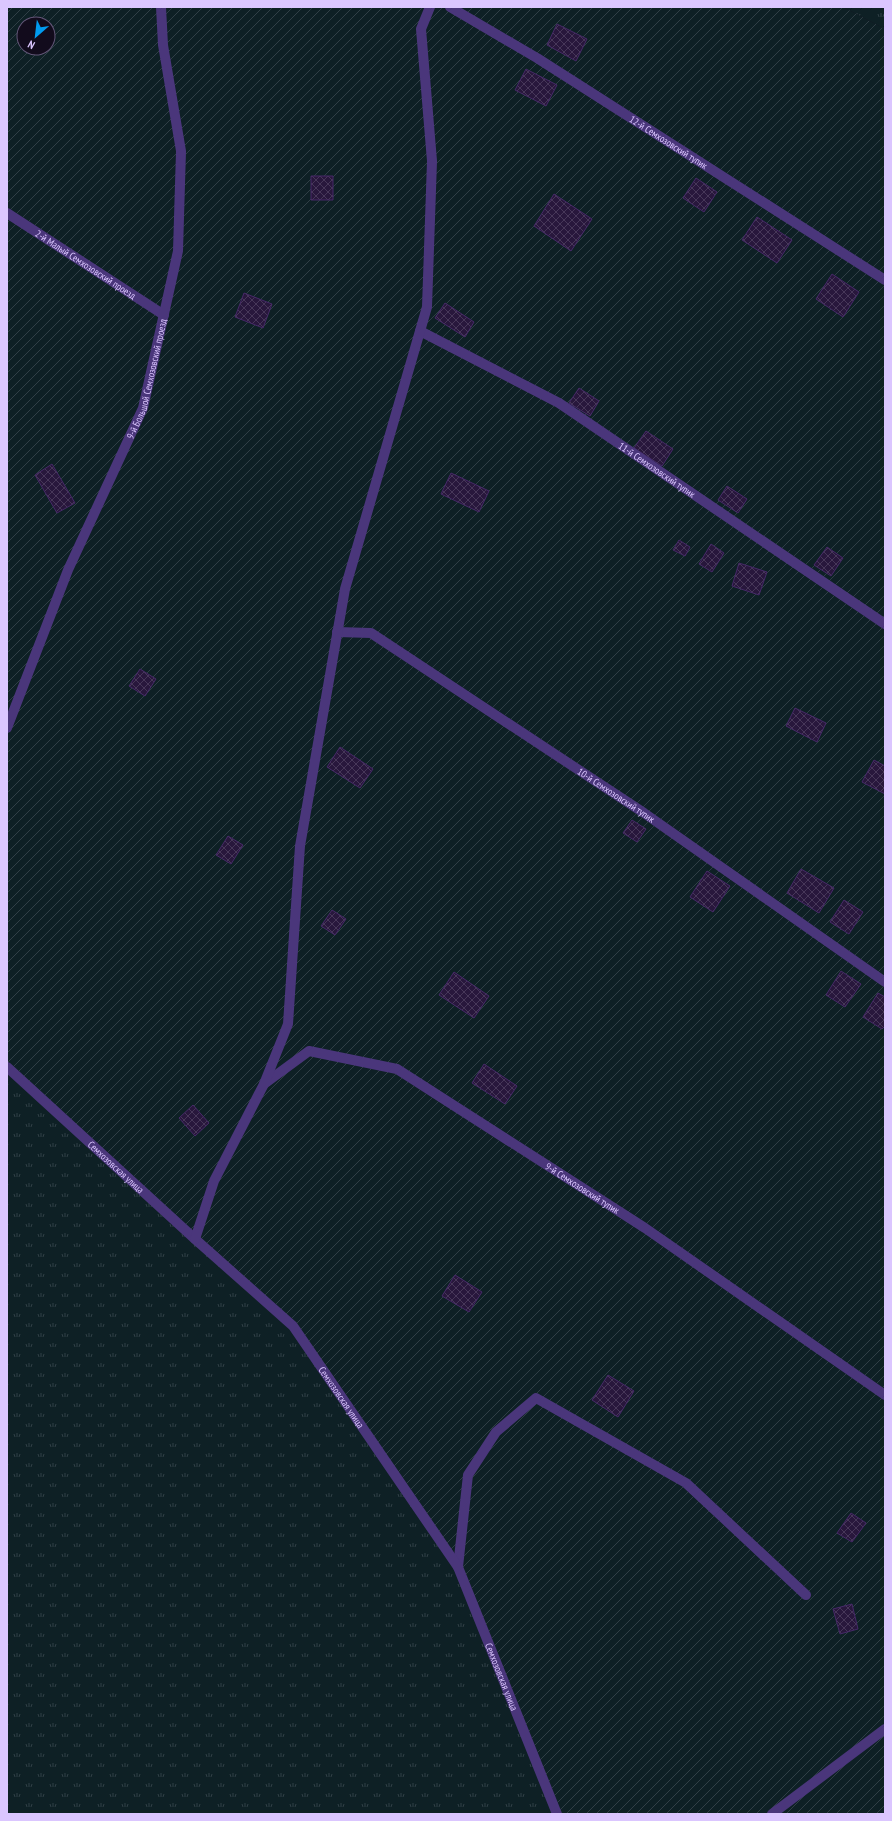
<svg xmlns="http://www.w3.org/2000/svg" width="892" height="1821" viewBox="0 0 892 1821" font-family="'PT Sans Narrow',sans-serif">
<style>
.grass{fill:url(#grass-tufts)}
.garden{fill:url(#garden-furrows);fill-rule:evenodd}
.building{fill:url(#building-cross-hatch);stroke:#462968}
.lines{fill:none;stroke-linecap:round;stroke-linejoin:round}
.lane{stroke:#4a367b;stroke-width:10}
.street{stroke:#4a367b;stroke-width:10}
.labels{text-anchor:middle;stroke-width:3;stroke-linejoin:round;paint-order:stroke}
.street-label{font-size:10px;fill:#dbc6ff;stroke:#120b1c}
</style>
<defs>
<pattern id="grass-tufts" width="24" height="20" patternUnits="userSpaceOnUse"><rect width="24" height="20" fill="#0e2025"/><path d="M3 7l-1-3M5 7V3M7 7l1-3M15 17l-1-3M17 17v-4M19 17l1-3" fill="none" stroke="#303f46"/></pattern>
<pattern id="garden-furrows" width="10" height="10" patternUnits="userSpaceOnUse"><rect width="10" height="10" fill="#0e2025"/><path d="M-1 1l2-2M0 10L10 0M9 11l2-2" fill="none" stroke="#303f46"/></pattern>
<pattern id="building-cross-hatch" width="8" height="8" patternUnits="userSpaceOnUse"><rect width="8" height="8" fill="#28173c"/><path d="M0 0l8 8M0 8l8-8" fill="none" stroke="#473759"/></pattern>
</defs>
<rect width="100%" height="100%" fill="#120b1c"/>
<path class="grass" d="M 843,7 L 885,7 L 885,29 Z
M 7,1070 L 293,1326 L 467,1579 L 559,1814 L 7,1814 Z"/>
<path class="garden" d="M 7,7 L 843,7 L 885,29 L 885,1814 L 559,1814 L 467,1579 L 293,1326 L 7,1070 ZM 24,24 L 48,24 L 48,48 L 24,48 Z"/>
<path class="building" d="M 557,24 L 587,39 L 576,61 L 547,45 Z
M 526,69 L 557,85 L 546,106 L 515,90 Z
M 311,176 L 333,176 L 333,200 L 311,200 Z
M 696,178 L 717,192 L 704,212 L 683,198 Z
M 554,194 L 592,219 L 571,251 L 534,226 Z
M 757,217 L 792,240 L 777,263 L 742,240 Z
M 832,274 L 859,292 L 843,317 L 816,299 Z
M 244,293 L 272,304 L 263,328 L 235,317 Z
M 445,303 L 474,322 L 465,337 L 435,318 Z
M 579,388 L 599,401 L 590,416 L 569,403 Z
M 646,431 L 673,449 L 662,466 L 634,448 Z
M 52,464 L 75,503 L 57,513 L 35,475 Z
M 451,473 L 489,491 L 479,512 L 441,494 Z
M 727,486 L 747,499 L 738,513 L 718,500 Z
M 679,540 L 690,547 L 685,556 L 673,550 Z
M 711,544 L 724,553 L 712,572 L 699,564 Z
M 827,547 L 843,558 L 831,576 L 814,565 Z
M 739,563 L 767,572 L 759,595 L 732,586 Z
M 140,669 L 156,679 L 145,696 L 129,686 Z
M 795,708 L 826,723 L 817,742 L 786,726 Z
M 340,747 L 373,769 L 360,788 L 327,767 Z
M 874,760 L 885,766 L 885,794 L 862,782 Z
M 632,820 L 646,829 L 637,842 L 623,833 Z
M 228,836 L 243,845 L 231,864 L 216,855 Z
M 801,869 L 834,888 L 819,913 L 787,893 Z
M 707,871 L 730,886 L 713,912 L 690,897 Z
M 844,900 L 863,912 L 849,934 L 830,922 Z
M 332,910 L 346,919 L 335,935 L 321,926 Z
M 841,971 L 861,984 L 845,1007 L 826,995 Z
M 454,972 L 489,996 L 474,1018 L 439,995 Z
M 878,993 L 885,997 L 885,1026 L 882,1029 L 863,1017 Z
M 484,1064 L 517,1086 L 505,1104 L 472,1083 Z
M 193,1105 L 209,1123 L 195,1136 L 179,1118 Z
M 455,1275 L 482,1292 L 469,1312 L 442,1296 Z
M 608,1375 L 634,1391 L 618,1417 L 592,1400 Z
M 851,1513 L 866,1523 L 852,1542 L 837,1533 Z
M 852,1604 L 858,1629 L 840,1634 L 833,1609 Z"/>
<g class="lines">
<g class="lane">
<path id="s1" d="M 450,7 L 537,58 L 885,280"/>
<path id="s2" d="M 7,213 L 164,315"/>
<path id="s3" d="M 420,331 L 559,403 L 885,624"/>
<path id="s4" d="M 337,632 L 371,633 L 644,813 L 885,982"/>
<path id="s5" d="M 7,728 L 68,570 L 143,408 L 178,251 L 181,151 L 163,45 L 161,7"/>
<path id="s6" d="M 264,1084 L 309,1051 L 397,1069 L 645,1228 L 885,1395"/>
<path d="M 458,1567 L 468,1475 L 496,1432 L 536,1398 L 686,1483 L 806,1595"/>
<path d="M 772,1814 L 885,1729"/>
</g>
<g class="street">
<path id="s7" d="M 7,1067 L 195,1239 L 293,1326 L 458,1567 L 557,1814"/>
<path d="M 195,1239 L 214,1181 L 264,1084 L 288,1024 L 300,846 L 345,589 L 427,307 L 432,161 L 421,29 L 430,7"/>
</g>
</g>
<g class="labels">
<g class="street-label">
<text dy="4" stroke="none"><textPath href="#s1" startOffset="257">12-й Семхозовский тупик</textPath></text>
<text dy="4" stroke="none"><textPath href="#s2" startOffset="94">2-й Малый Семхозовский проезд</textPath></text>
<text dy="4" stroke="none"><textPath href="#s5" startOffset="377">9-й Большой Семхозовский проезд</textPath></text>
<text dy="4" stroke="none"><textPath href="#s3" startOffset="275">11-й Семхозовский тупик</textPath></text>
<text dy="4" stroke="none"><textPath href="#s4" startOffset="328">10-й Семхозовский тупик</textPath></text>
<text dy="4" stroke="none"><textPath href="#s7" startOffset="148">Семхозовская улица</textPath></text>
<text dy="4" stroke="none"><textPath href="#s6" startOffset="366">9-й Семхозовский тупик</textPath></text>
<text dy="4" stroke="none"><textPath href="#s7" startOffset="472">Семхозовская улица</textPath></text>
<text dy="4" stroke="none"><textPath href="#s7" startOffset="796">Семхозовская улица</textPath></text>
</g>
</g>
<rect width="892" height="1821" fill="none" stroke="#dbc6ff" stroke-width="16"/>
<g transform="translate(36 36) rotate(208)"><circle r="19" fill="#120b1c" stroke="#625677"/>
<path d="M0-3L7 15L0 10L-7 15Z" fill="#019bf0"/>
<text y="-6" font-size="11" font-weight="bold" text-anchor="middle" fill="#dbc6ff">N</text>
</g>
</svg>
